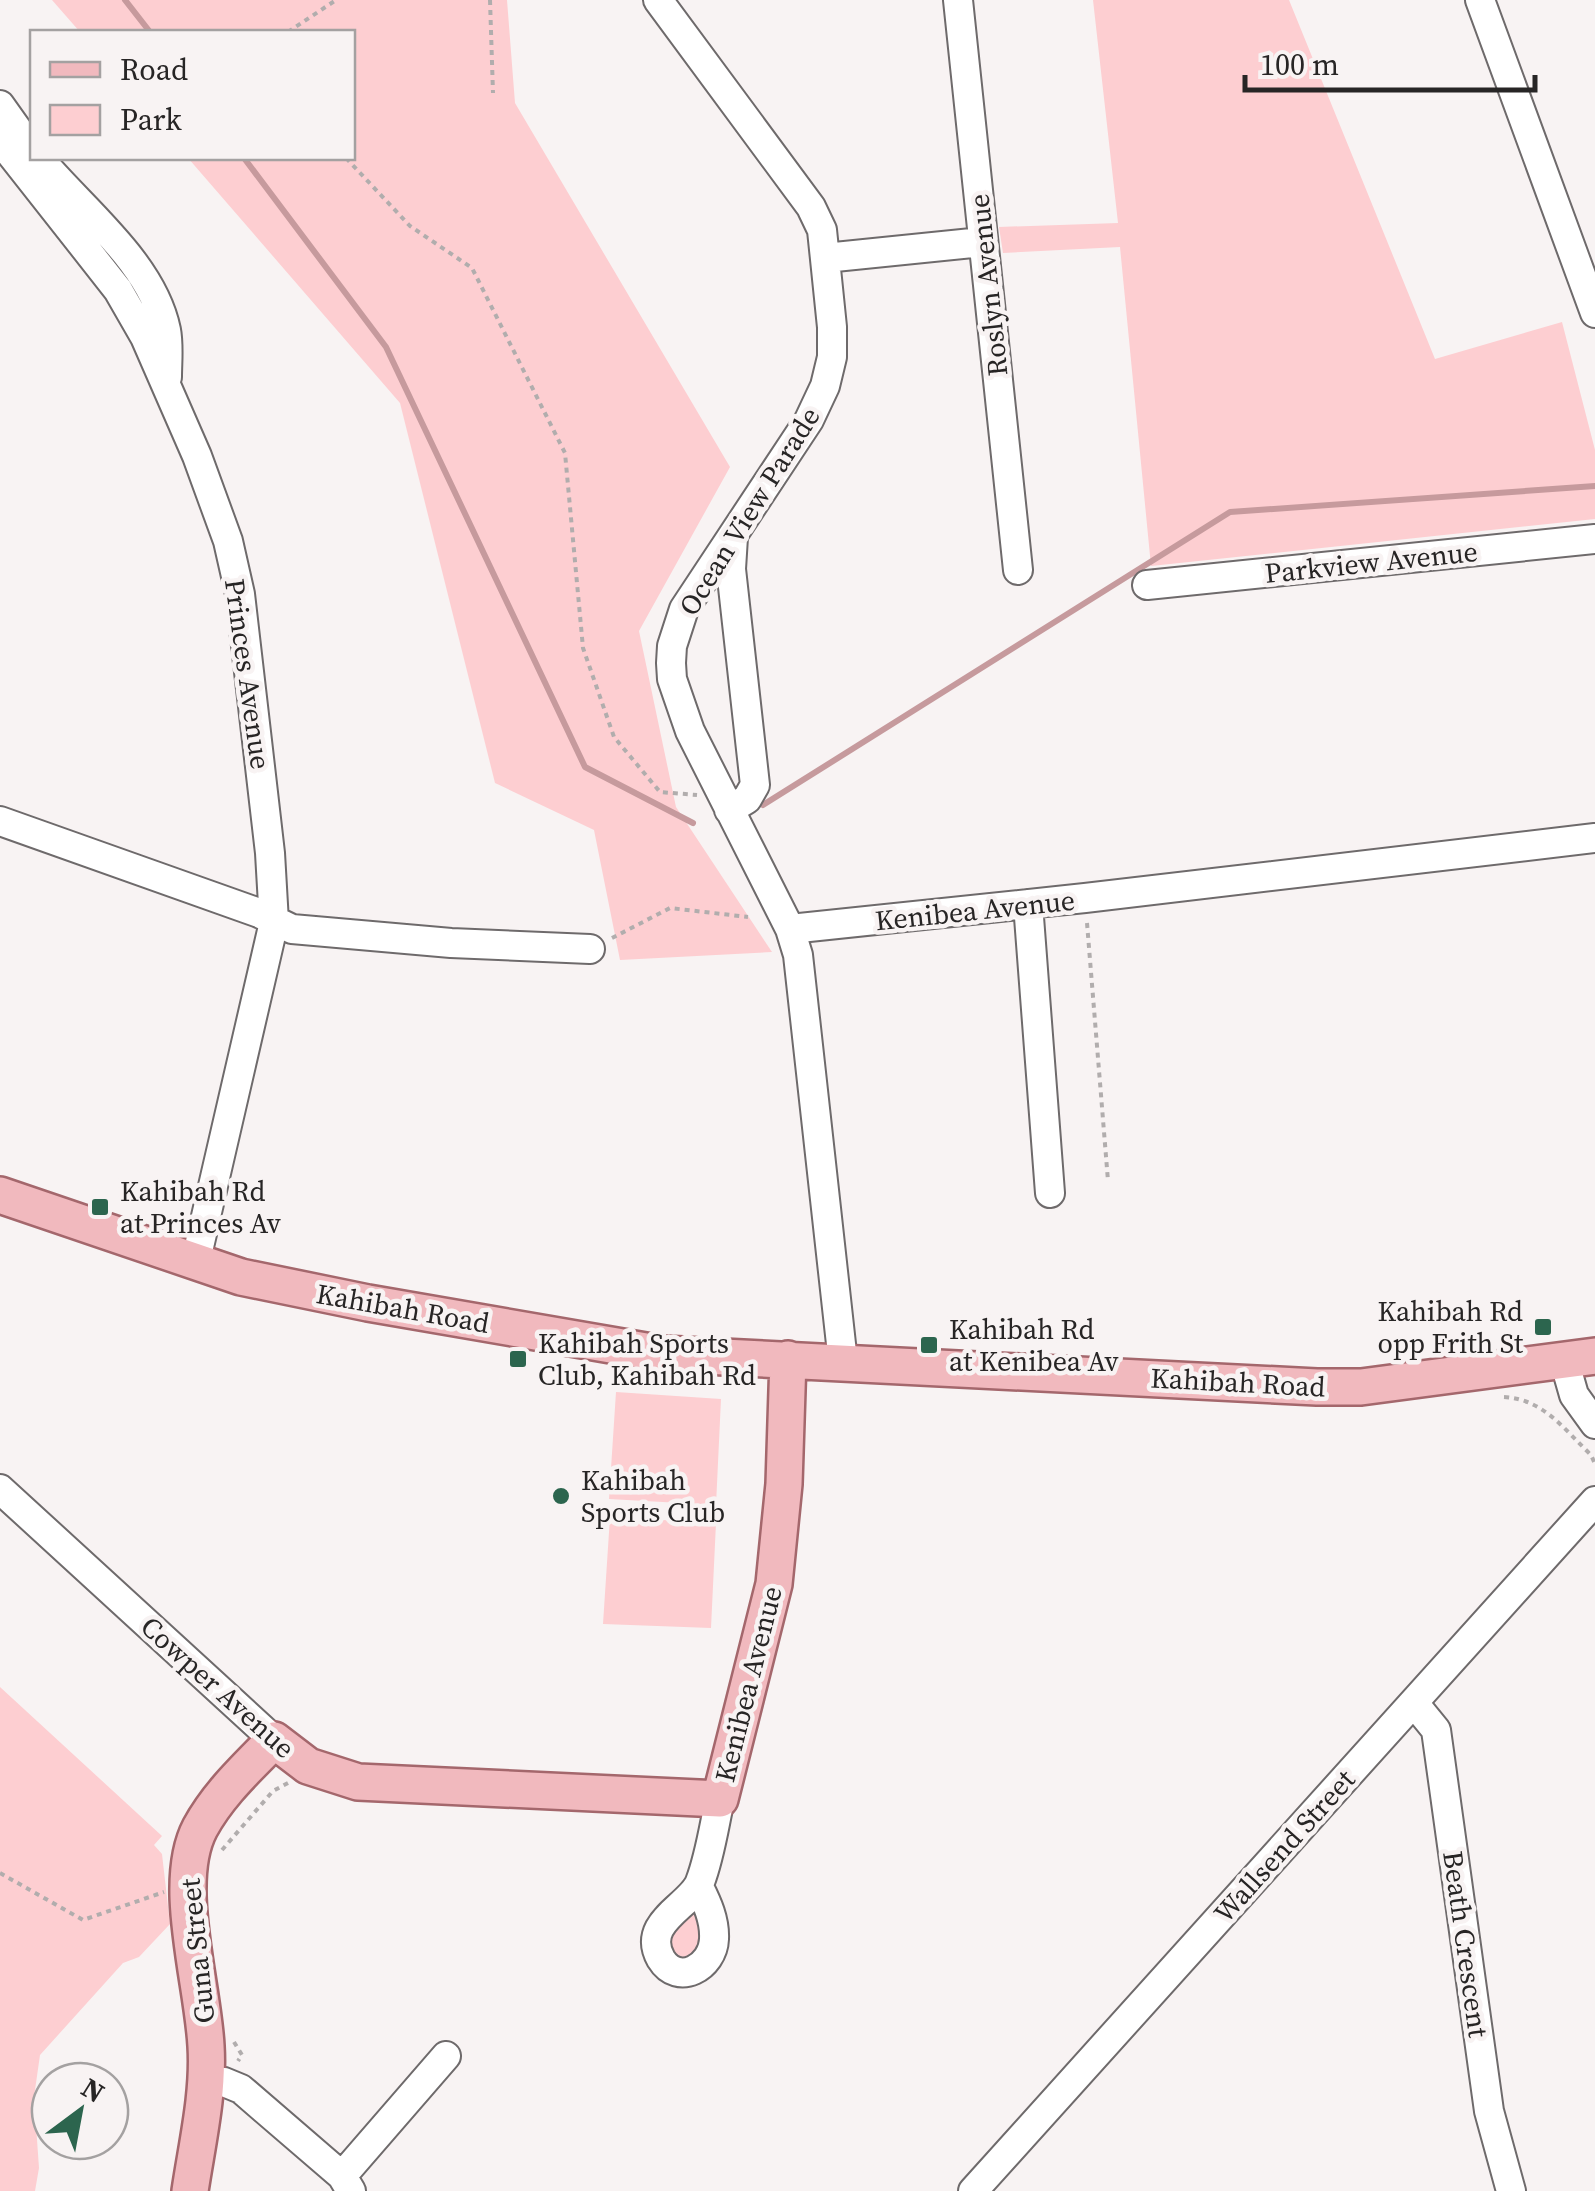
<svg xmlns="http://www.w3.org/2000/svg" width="1595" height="2191" viewBox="0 0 1595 2191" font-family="'Source Serif 4',serif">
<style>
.green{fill:#fdced1}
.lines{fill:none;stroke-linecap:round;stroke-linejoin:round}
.stream{stroke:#c69a9d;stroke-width:6}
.minor-casing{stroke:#6e6a6b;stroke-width:32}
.major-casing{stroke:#a4676c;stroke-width:40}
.path{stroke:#b1adad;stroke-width:4;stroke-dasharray:5 5;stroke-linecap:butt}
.minor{stroke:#fff;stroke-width:28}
.major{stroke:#f1b9be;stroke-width:35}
.poi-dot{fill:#2c654e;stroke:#f8f3f3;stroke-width:4}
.labels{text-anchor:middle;stroke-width:9;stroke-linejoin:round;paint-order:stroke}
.street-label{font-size:28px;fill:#272525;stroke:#f8f3f3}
.poi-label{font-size:28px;fill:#272525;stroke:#f8f3f3;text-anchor:start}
</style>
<rect width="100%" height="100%" fill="#f8f3f3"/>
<path class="green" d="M 52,0 L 507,0 L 515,103 L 730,467 L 639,631 L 676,807 L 772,952 L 620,960 L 594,830 L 495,783 L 400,403 L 188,158 L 352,158 L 352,32 L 80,32 Z
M 1093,0 L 1289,0 L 1435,359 L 1562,322 L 1595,450 L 1595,519 L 1151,566 L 1120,247 L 1003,253 L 999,227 L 1118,223 Z
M 616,1392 L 721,1399 L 716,1505 L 609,1499 Z
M 610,1517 L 716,1523 L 711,1628 L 603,1624 Z
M 0,1687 L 162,1836 L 154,1845 L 162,1854 L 170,1924 L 139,1957 L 123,1963 L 40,2055 L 34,2097 L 39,2168 L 35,2191 L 0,2191 Z
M 693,1899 L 705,1947 L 683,1963 L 671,1954 L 667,1935 Z"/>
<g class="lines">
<path class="stream" d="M 125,0 L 150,32
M 244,158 L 386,347 L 585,767 L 693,823
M 763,805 L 1230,512 L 1595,486"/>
<g class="minor-casing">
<path id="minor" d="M 658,0 L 811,207 L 822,230 L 832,327 L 832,357 L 825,386 L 809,420 L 684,609 L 672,646 L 671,663 L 672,679 L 690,731 L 790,929 L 798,955 L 843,1362
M 958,0 L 1018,570
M 1480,0 L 1595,313
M 0,105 L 32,150
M 0,140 L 118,290 L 145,337 L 197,456 L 228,541 L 240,594 L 270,853 L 274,922 L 195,1264
M 39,158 C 81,209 152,262 166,330 C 169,345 167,362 167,377
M 825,258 L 982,242
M 1147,585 L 1595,539
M 729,810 L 747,799 L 755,785 L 731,569 L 733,537
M 0,821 L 259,913 L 292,929 L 451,943 L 590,949
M 1028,904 L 1050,1193
M 790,929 L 1085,898 L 1595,838
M 1564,1360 L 1574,1395 L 1595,1424
M 0,1489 L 274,1740
M 1414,1703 L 1436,1730 L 1489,2111 L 1511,2191
M 699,1887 C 707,1903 715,1920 714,1939 C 713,1967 678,1987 661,1959 C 640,1922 691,1906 700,1882 C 710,1856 714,1826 720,1799
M 206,2081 L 224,2082 L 241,2089 L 342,2176 L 351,2191
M 342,2176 L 446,2056
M 973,2191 L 1595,1501"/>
</g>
<g class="major-casing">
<path id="major" d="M 0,1195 L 241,1277 L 368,1303 L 663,1354 L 1317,1387 L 1361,1387 L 1595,1356
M 190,2191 C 197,2144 209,2094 206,2046 C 203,1984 171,1883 200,1828 C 219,1793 248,1767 274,1740 L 308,1766 L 358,1782 L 720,1799 L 774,1584 L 784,1484 L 788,1359"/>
</g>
<path class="path" d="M 490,0 L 493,93
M 288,32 L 336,0
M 346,158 L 410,226 L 472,268 L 565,453 L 583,648 L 614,737 L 660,792 L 697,795
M 1087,923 L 1108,1181
M 612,938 L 670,908 L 748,917
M 1504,1397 C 1543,1399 1564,1429 1591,1455 L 1595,1464
M 222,1850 L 273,1791 L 288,1783
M 0,1873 L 83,1920 L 164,1892
M 234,2042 L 242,2055 L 238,2061"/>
<use href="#minor" class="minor"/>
<use href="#major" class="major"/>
</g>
<g class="poi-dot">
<rect x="90" y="1197" width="20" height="20" rx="5"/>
<rect x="1533" y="1317" width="20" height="20" rx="5"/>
<rect x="919" y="1335" width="20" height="20" rx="5"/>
<rect x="508" y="1349" width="20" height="20" rx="5"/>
<circle cx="561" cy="1496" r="10"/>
</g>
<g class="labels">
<g class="street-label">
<text transform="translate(988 285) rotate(-96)" y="10">Roslyn Avenue</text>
<text transform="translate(749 511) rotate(-58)" y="10">Ocean View Parade</text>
<text transform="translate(1371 562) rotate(-6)" y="10">Parkview Avenue</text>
<text transform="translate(248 674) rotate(82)" y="10">Princes Avenue</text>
<text transform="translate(975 910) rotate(-6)" y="10">Kenibea Avenue</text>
<text transform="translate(403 1308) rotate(10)" y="10">Kahibah Road</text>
<text transform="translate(1238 1382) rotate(3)" y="10">Kahibah Road</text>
<text transform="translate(748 1684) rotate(-76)" y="10">Kenibea Avenue</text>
<text transform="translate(218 1687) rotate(42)" y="10">Cowper Avenue</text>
<text transform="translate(1284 1846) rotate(-48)" y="10">Wallsend Street</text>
<text transform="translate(1466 1944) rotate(82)" y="10">Beath Crescent</text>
<text transform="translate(197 1951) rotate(-96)" y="10">Guna Street</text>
</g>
<g class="poi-label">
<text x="120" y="1201">Kahibah Rd<tspan x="120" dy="32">at Princes Av</tspan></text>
<text x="1523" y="1321" text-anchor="end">Kahibah Rd<tspan x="1523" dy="32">opp Frith St</tspan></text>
<text x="949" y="1339">Kahibah Rd<tspan x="949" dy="32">at Kenibea Av</tspan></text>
<text x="538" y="1353">Kahibah Sports<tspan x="538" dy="32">Club, Kahibah Rd</tspan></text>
<text x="581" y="1490">Kahibah<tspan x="581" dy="32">Sports Club</tspan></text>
</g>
</g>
<rect x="30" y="30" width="325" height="130" fill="#f8f3f3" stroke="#a4a1a1" stroke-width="2.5"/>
<rect x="50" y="62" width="50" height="15" fill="#f1b9be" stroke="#a4a1a1" stroke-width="2.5"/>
<text x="120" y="80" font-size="30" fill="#272525">Road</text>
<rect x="50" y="105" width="50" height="30" fill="#fdced1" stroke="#a4a1a1" stroke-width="2.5"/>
<text x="120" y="130" font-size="30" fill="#272525">Park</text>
<g transform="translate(80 2111) rotate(32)"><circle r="48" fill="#f8f3f3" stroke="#a4a1a1" stroke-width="2.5"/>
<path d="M0-8L18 38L0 25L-18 38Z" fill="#2c654e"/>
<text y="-15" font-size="28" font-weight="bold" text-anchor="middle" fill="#272525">N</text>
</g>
<path d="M1245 75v15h290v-15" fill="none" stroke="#272525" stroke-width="5"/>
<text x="1260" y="75" font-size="30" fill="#272525" stroke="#f8f3f3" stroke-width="8" paint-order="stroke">100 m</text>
</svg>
